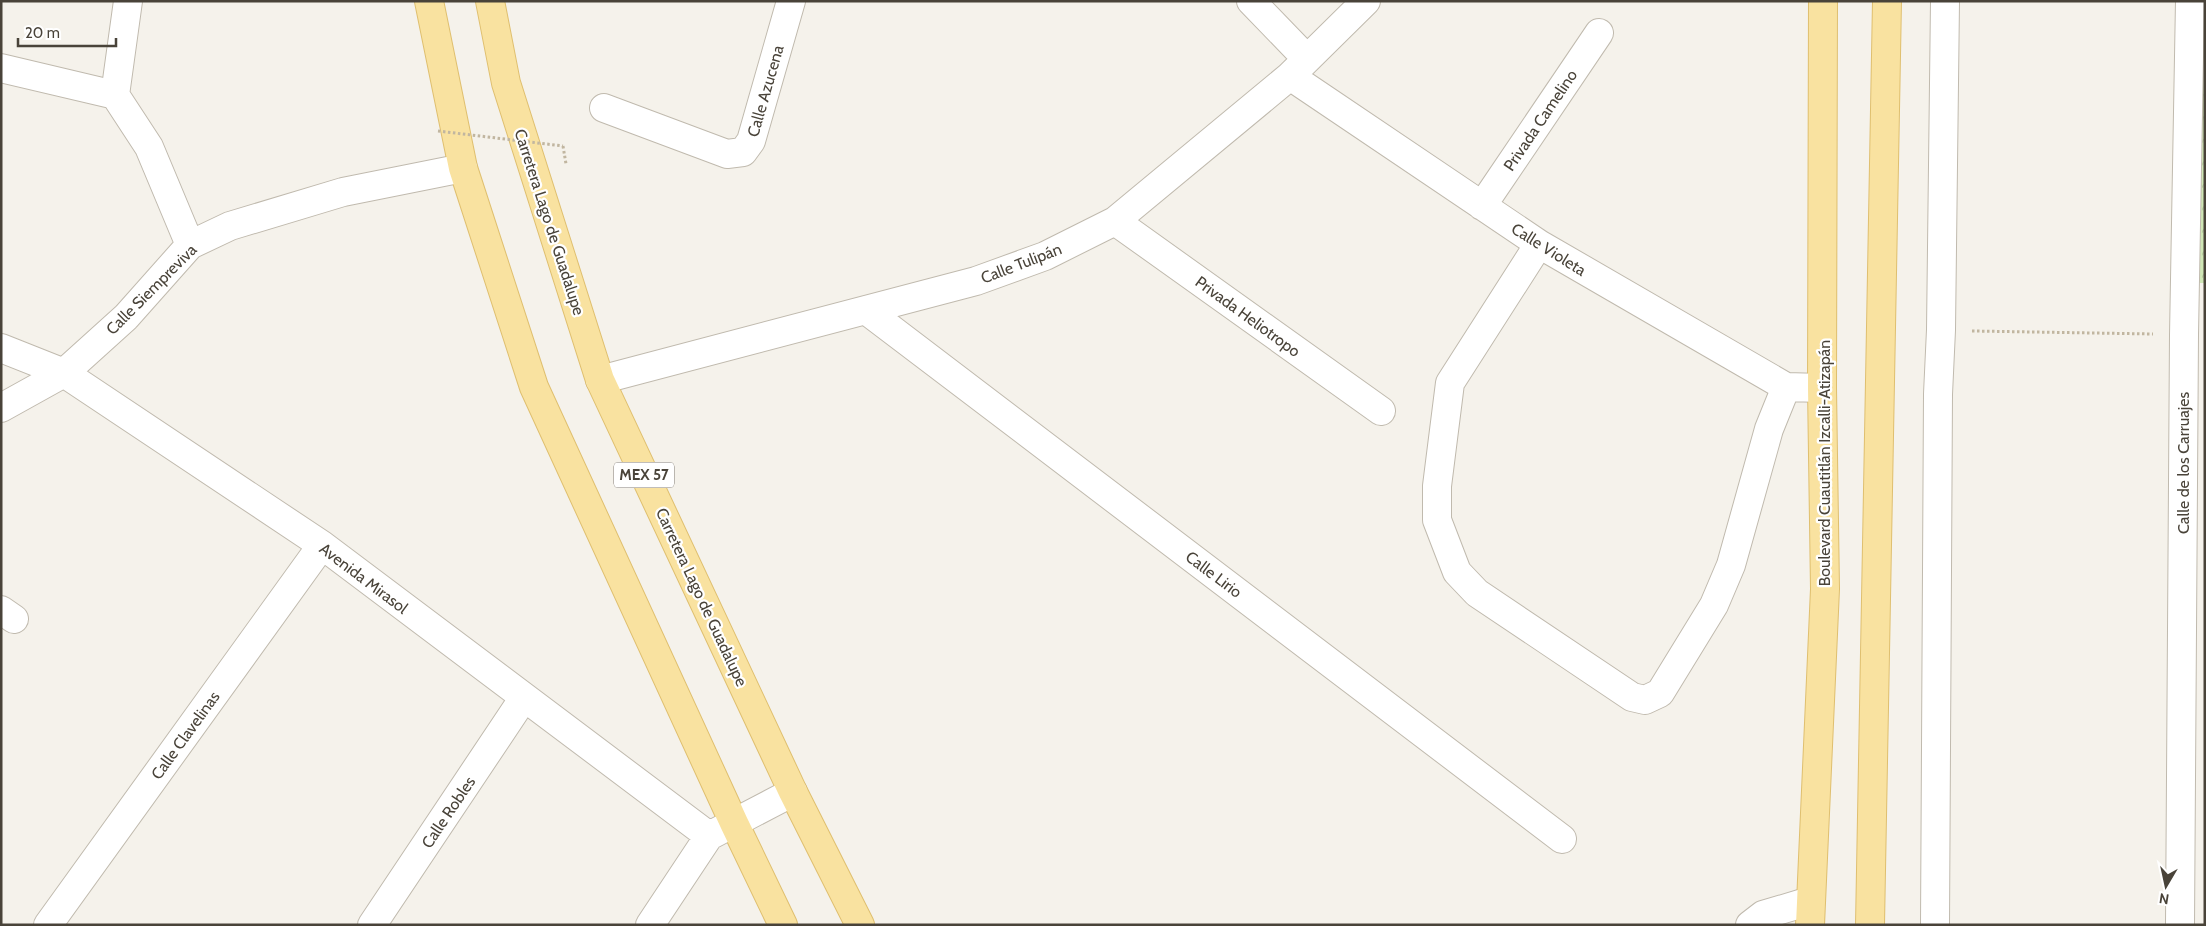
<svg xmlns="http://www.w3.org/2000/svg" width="2206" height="926" viewBox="0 0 2206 926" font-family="Cabin,sans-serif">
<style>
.forest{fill:url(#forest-crowns)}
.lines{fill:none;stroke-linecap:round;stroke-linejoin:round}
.minor-casing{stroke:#c0baae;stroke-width:30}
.major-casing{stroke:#dfbf6f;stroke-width:30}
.path{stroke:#c1b6a0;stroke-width:3;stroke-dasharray:2.5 2.5;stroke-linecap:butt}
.minor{stroke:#fff;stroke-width:28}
.major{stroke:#f9e2a0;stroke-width:28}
.path-bridge{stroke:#c1b6a0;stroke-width:3;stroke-dasharray:2.5 2.5;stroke-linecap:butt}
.labels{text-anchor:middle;stroke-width:4.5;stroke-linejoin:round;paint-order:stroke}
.shield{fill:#fff;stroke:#807b74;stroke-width:1}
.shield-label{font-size:15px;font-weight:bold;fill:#494339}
.street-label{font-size:16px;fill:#494339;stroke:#fff}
</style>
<defs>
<pattern id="forest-crowns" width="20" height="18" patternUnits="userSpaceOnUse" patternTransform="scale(1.25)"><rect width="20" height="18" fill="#d0e7b6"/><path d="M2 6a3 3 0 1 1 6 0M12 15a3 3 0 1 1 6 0" fill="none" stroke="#b4c79d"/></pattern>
</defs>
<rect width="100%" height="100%" fill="#f5f2eb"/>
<path class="forest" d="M 2205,47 L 2205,283 L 2195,283 Z"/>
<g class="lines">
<g class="minor-casing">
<path id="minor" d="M 128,1 L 115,95 L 149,147 L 190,245
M 1251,1 L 1307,59
M 1,68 L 115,95
M 1290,76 L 1539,244 L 1786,387 L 1822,388
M 604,108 L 727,154 L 743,152 L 751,141 L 791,1
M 1482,206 L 1599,33
M 1115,221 L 1381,411
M 1539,244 L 1450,383 L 1437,486 L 1437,520 L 1457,572 L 1477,593 L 1632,697 L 1645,700 L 1660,693 L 1714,605 L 1731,565 L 1769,429 L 1786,387
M 866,310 L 1562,839
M 1,348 L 64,373 L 322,545 L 709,836
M 600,380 L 976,281 L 1045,256 L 1115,221 L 1290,76 L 1366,1
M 1,408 L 64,373 L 126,317 L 190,245 L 230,226 L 343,192 L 463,168
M 1,610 L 14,619
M 48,925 L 322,545
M 372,925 L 523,699
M 650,925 L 709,836 L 793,792
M 1750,925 L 1763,915 L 1810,901
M 1935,925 L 1938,394 L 1941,330 L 1945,1
M 2180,925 L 2184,335 L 2190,1"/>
</g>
<g class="major-casing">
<path id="major" d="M 429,1 L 463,168 L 534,387 L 734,823 L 783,925
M 490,1 L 506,83 L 600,380 L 793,792 L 860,925
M 1810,925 L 1825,589 L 1822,388 L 1823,1
M 1870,925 L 1887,1"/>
</g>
<path class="path" d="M 563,146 L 566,164
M 1972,331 L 2153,334"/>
<use href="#minor" class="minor"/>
<use href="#major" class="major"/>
<path class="path-bridge" d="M 438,131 L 563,146"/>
</g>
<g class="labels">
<rect class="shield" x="614" y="462.5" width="60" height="25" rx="4"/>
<g class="shield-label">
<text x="644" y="480">MEX 57</text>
</g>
<g class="street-label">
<text transform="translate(765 91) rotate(-74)" y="6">Calle Azucena</text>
<text transform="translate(1540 120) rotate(-56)" y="6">Privada Camelino</text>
<text transform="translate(550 222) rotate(72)" y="6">Carretera Lago de Guadalupe</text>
<text transform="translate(1549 249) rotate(32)" y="6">Calle Violeta</text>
<text transform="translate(1021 263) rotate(-21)" y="6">Calle Tulipán</text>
<text transform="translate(151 289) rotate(-45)" y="6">Calle Siempreviva</text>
<text transform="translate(1248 316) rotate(36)" y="6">Privada Heliotropo</text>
<text transform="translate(1824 463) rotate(-90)" y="6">Boulevard Cuautitlán Izcalli-Atizapán</text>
<text transform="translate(2183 463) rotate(-90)" y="6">Calle de los Carruajes</text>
<text transform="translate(1214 574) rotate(37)" y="6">Calle Lirio</text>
<text transform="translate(364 578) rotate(37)" y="6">Avenida Mirasol</text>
<text transform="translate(702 597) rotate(65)" y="6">Carretera Lago de Guadalupe</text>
<text transform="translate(185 735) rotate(-54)" y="6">Calle Clavelinas</text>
<text transform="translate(448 812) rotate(-56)" y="6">Calle Robles</text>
</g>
</g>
<rect width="2206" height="926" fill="none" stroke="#494339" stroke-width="5"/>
<g transform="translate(2166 886) rotate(189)" stroke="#ffffff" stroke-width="4" paint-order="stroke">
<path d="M0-4L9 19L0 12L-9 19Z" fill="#494339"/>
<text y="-8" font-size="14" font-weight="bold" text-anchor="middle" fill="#494339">N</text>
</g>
<path d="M18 38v8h98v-8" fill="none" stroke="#494339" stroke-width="2.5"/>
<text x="25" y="38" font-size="15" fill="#494339" stroke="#ffffff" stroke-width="4" paint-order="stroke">20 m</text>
</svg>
